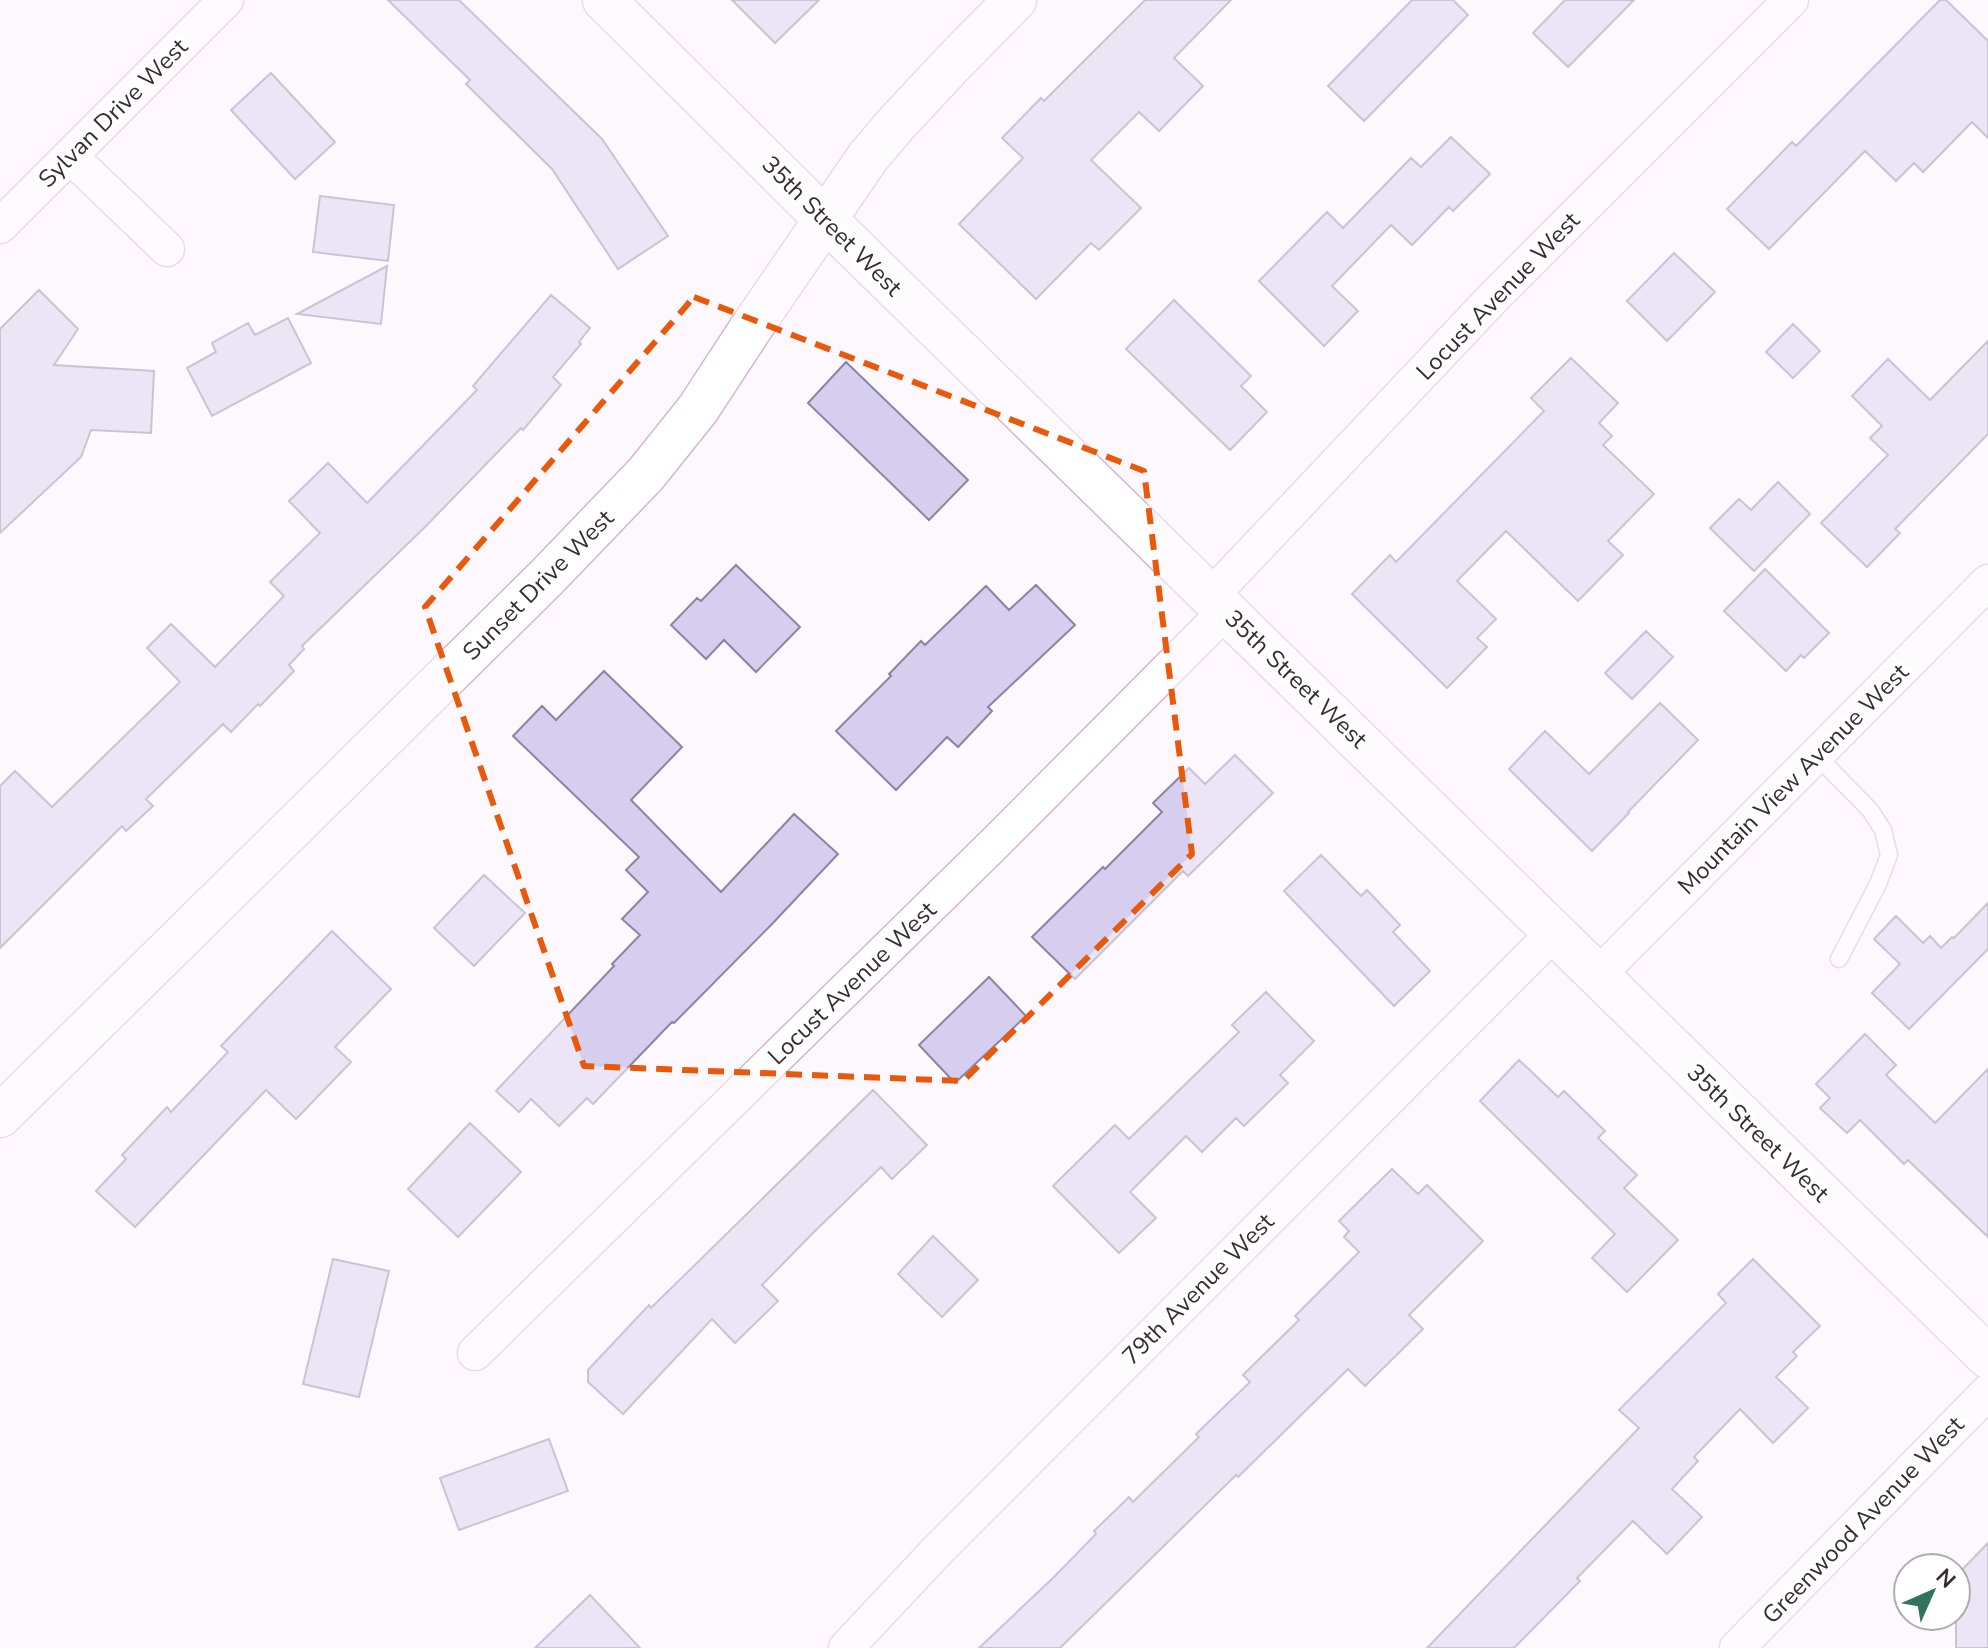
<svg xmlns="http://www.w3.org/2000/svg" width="1988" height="1648" viewBox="0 0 1988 1648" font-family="'Nunito Sans',sans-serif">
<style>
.building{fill:#d6ceee;stroke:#8c84a2;stroke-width:2}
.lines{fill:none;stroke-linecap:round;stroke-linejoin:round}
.service-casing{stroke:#d2b7d0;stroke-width:19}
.minor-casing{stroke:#d2b7d0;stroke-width:37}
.tertiary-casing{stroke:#d2b7d0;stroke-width:45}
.service{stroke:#fff;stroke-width:16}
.minor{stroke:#fff;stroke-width:34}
.tertiary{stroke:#fff;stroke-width:42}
.marked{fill:none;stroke:#e8590c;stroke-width:6;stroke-dasharray:16 10;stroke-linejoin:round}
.labels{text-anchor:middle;stroke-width:8;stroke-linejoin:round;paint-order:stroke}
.street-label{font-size:24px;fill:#372c36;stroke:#fff}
</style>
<rect width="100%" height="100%" fill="#fdf8fd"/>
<path class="building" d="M 388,0 L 459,0 L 602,139 L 668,236 L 618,269 L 552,169 L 466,84 L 470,80 Z
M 732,0 L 819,0 L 775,43 Z
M 1145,0 L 1231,0 L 1174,58 L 1203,86 L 1159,131 L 1139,112 L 1091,160 L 1141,208 L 1099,250 L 1091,243 L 1036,299 L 959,224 L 1023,158 L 1002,138 L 1041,98 L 1044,101 Z
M 1412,0 L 1453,0 L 1468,15 L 1364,121 L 1328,86 Z
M 1565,0 L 1634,0 L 1568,67 L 1533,33 Z
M 1940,0 L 1946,0 L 1988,41 L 1988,138 L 1972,122 L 1923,172 L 1914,163 L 1896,181 L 1865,151 L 1769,249 L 1727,209 L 1792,142 L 1796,146 Z
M 271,73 L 335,142 L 295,179 L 231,110 Z
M 1451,137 L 1490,174 L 1453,211 L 1449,207 L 1412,245 L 1391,225 L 1332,286 L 1358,311 L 1324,346 L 1259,281 L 1327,212 L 1343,228 L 1411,158 L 1421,167 Z
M 320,196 L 394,205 L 388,261 L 313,252 Z
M 1674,253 L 1715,292 L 1667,341 L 1627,301 Z
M 387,266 L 381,324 L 297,314 Z
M 39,290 L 78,329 L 54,365 L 154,371 L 151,433 L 91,430 L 81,457 L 0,533 L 0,329 Z
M 551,295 L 590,328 L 579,342 L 581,344 L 553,377 L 561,385 L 523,430 L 521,428 L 425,527 L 302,646 L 304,649 L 289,665 L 294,671 L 260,706 L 258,704 L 231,732 L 223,724 L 146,799 L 153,806 L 126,831 L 122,826 L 0,948 L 0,786 L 15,771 L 52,807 L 180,682 L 147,648 L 171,624 L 215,667 L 284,596 L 270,582 L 320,533 L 289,501 L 328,463 L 367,503 L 477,390 L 473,386 Z
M 1174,300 L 1251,376 L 1241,386 L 1267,412 L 1230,450 L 1126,349 Z
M 288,318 L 311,363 L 212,416 L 187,368 L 216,352 L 212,343 L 248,323 L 255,335 Z
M 1793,324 L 1820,351 L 1793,378 L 1766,352 Z
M 1988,341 L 1988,434 L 1895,529 L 1900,533 L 1867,567 L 1821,523 L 1888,455 L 1870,438 L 1882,426 L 1852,396 L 1888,359 L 1930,400 Z
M 1571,358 L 1618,403 L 1599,423 L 1612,436 L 1603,445 L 1654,494 L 1608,541 L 1623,555 L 1578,601 L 1506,531 L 1457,581 L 1496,619 L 1477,638 L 1487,647 L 1447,688 L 1352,594 L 1390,555 L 1396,562 L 1544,411 L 1531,398 Z
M 846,362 L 968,480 L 929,520 L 808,403 Z
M 1778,482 L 1810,514 L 1754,571 L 1710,528 L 1739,499 L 1751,510 Z
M 736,565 L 800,627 L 756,672 L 724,640 L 706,659 L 671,625 L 697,598 L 701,601 Z
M 1765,569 L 1829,633 L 1804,658 L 1801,655 L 1786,671 L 1724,611 Z
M 1036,585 L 1075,625 L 988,707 L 992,711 L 958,747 L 947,737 L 896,790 L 836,731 L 891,676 L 889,674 L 921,641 L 925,645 L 986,586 L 1009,610 Z
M 1646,631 L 1673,657 L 1632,699 L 1605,673 Z
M 604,671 L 682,747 L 631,800 L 721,892 L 794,814 L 838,854 L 772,924 L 674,1023 L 672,1022 L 593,1104 L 587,1098 L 559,1126 L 531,1099 L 519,1112 L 496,1091 L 614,966 L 612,964 L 640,935 L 622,919 L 648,892 L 626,870 L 639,857 L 513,736 L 542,706 L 556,720 Z
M 1660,703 L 1698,740 L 1628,812 L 1629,813 L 1592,851 L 1509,769 L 1545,731 L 1589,774 Z
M 1235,755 L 1273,793 L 1188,876 L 1183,871 L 1075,979 L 1032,937 L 1103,867 L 1105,869 L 1162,812 L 1153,803 L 1189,768 L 1205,784 Z
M 1321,855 L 1361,896 L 1367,890 L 1400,925 L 1393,932 L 1430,971 L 1394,1006 L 1284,891 Z
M 484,875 L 525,913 L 474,966 L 434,928 Z
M 1988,903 L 1988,949 L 1909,1029 L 1872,993 L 1900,964 L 1874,939 L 1896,916 L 1923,943 L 1930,936 L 1941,948 L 1952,937 L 1954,938 Z
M 332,931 L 391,989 L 335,1047 L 351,1062 L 296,1119 L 266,1090 L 135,1227 L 96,1191 L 126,1159 L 122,1155 L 167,1107 L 171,1112 L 228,1052 L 221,1046 Z
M 989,977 L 1026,1016 L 955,1083 L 919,1045 Z
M 1266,992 L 1314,1041 L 1280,1075 L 1288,1083 L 1244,1126 L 1236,1118 L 1202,1152 L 1186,1136 L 1130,1192 L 1156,1218 L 1119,1253 L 1053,1186 L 1115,1125 L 1129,1139 L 1239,1032 L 1232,1025 Z
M 1865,1034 L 1896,1065 L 1886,1075 L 1935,1123 L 1988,1069 L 1988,1237 L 1908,1160 L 1904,1164 L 1860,1120 L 1847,1133 L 1820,1108 L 1830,1098 L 1816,1084 Z
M 1519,1060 L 1558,1097 L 1564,1091 L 1605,1131 L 1598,1138 L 1637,1175 L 1624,1188 L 1678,1240 L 1627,1292 L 1592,1258 L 1615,1234 L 1480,1101 Z
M 873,1090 L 927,1145 L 892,1179 L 881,1167 L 815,1231 L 762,1285 L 778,1301 L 735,1343 L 712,1319 L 623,1414 L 588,1382 L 588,1370 L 649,1305 L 651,1308 Z
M 470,1123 L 521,1172 L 458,1237 L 408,1189 Z
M 1392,1169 L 1418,1194 L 1427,1185 L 1483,1241 L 1409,1315 L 1423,1329 L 1365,1386 L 1348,1369 L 1238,1477 L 1236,1475 L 1060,1648 L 979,1648 L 1054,1577 L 1096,1534 L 1094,1531 L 1129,1497 L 1133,1502 L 1199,1437 L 1196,1434 L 1250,1382 L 1243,1375 L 1299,1320 L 1295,1316 L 1359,1252 L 1344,1237 L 1349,1231 L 1339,1221 Z
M 933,1236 L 978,1280 L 942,1317 L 898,1274 Z
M 333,1259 L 389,1271 L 359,1397 L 303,1384 Z
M 1753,1259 L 1820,1326 L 1793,1352 L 1797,1356 L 1776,1377 L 1808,1408 L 1773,1443 L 1740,1409 L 1694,1457 L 1698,1461 L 1672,1489 L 1702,1517 L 1667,1554 L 1633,1521 L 1577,1578 L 1580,1581 L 1514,1648 L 1427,1648 L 1639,1428 L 1619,1410 L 1726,1303 L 1718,1294 Z
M 549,1439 L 568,1491 L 459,1530 L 440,1478 Z
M 1988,1543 L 1988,1648 L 1956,1648 L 1956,1576 Z
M 590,1595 L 640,1648 L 535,1648 Z"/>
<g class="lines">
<g class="service-casing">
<path id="service" d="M 1816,755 L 1870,810 L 1883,830 L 1889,855 L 1878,884 L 1839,959"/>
</g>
<g class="minor-casing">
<path id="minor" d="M 70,156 L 167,249
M 0,226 L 226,0
M 1211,596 L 1492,299 L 1791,0
M 1597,976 L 1988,582
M 475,1353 L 996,842 L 1226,611
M 846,1648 L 937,1551 L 1554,933
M 1737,1648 L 1988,1392"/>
</g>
<g class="tertiary-casing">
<path id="tertiary" d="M 604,0 L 826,220 L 1988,1357
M 0,1116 L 546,578 L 646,474 L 698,409 L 749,331 L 868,157 L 896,124 L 953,63 L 1015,0"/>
</g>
<use href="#service" class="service"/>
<use href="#minor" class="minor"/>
<use href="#tertiary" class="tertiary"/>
</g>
<path d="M0 0H1988V1648H0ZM 694,297 L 1144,471 L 1192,854 L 963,1081 L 584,1066 L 425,607 Z" fill="#fdf8fd" fill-opacity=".55" fill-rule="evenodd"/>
<path class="marked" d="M 694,297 L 1144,471 L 1192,854 L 963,1081 L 584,1066 L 425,607 Z"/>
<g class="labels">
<g class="street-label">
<text transform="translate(113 113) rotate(-45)" y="8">Sylvan Drive West</text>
<text transform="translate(832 226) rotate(45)" y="8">35th Street West</text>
<text transform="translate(1498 296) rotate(-46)" y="8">Locust Avenue West</text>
<text transform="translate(538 585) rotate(-45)" y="8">Sunset Drive West</text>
<text transform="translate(1296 679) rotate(44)" y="8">35th Street West</text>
<text transform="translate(1793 779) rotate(-45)" y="8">Mountain View Avenue West</text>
<text transform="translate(852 983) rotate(-44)" y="8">Locust Avenue West</text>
<text transform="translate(1758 1133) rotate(44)" y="8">35th Street West</text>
<text transform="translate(1198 1289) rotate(-45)" y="8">79th Avenue West</text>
<text transform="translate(1863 1520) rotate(-46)" y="8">Greenwood Avenue West</text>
</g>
</g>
<g transform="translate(1932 1592) rotate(45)"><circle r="38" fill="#ffffff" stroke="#afabaf" stroke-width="2"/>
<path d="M0-6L14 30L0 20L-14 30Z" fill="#327261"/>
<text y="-12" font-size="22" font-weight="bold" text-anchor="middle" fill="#372c36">N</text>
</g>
</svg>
